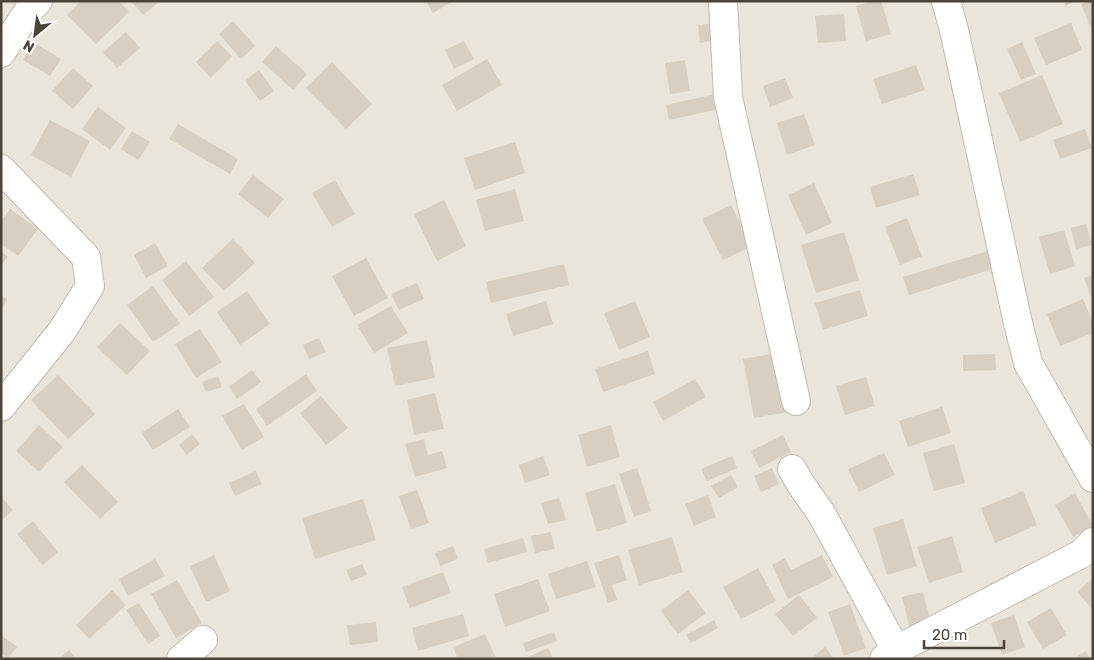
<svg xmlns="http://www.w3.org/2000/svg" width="1094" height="660" viewBox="0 0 1094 660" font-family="Rubik,sans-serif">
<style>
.residential{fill:#e9e5da}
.building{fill:#d7cfc1}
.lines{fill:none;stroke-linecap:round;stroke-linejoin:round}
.minor-casing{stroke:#c1baae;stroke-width:30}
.minor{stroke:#fff;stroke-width:28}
</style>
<rect width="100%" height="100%" fill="#f5f3ec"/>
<path class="residential" d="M 1,1 L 1093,1 L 1093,659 L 1,659 Z"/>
<path class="building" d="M 81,1 L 119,1 L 129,12 L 96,44 L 67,15 Z
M 131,1 L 160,1 L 143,15 Z
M 426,1 L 453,1 L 433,13 Z
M 873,1 L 881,1 L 891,34 L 866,41 L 856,6 Z
M 1064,1 L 1075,1 L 1065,6 Z
M 1089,1 L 1093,1 L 1093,33 L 1081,4 Z
M 844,14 L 846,41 L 818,43 L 815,16 Z
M 233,21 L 255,46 L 241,59 L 219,34 Z
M 1071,23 L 1082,50 L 1046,65 L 1034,38 Z
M 709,24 L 711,41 L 700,43 L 698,25 Z
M 126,32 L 140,48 L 117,68 L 103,52 Z
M 217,41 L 232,56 L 211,78 L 196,62 Z
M 464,41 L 474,59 L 454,69 L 445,50 Z
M 33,42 L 61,59 L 50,76 L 23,60 Z
M 1022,42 L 1036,74 L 1021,80 L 1007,49 Z
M 276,46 L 307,74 L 293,90 L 262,62 Z
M 487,59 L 502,85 L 457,111 L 442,85 Z
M 685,60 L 690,91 L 670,94 L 665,63 Z
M 332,62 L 372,104 L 346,129 L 306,88 Z
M 916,65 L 925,90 L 882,104 L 873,79 Z
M 73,68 L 93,86 L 73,109 L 52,91 Z
M 259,70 L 274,91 L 260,101 L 245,81 Z
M 1042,75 L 1063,124 L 1020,142 L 999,93 Z
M 785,78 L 793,98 L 770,107 L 763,86 Z
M 716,94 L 719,109 L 669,120 L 666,105 Z
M 98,107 L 126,128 L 110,150 L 82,129 Z
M 804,114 L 815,145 L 787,155 L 777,123 Z
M 50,120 L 90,141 L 71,177 L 31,155 Z
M 178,124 L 238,159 L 230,174 L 169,139 Z
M 1085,129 L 1092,148 L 1060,159 L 1053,140 Z
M 132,131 L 150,142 L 138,160 L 121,149 Z
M 515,142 L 525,173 L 475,190 L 464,158 Z
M 913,174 L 920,195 L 876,208 L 870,187 Z
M 253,175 L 284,199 L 268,218 L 238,194 Z
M 335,180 L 355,214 L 332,227 L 312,193 Z
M 814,183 L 832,223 L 806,235 L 788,195 Z
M 515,189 L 524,221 L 485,231 L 476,200 Z
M 444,200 L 466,246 L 437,261 L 414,214 Z
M 731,205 L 752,246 L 723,260 L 702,219 Z
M 10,209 L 38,229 L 18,256 L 1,244 L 1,221 Z
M 907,218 L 922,256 L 900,265 L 885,227 Z
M 1086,224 L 1092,245 L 1076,249 L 1071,228 Z
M 1064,230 L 1075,266 L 1050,274 L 1039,237 Z
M 844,232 L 859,280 L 816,293 L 801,245 Z
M 233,239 L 255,263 L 224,291 L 202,268 Z
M 155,243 L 168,266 L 146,278 L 134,255 Z
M 991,250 L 996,268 L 909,295 L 903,277 Z
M 1,251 L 8,257 L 1,264 Z
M 366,258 L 388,298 L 354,316 L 332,276 Z
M 186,261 L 214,297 L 189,316 L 162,280 Z
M 564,264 L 569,285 L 491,303 L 486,282 Z
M 1093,275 L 1093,296 L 1091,297 L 1084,278 Z
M 417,283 L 424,299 L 399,310 L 391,294 Z
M 153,286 L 180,324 L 153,342 L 127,305 Z
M 860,290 L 868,316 L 823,330 L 815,303 Z
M 247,291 L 270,324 L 240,345 L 217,312 Z
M 1,296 L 7,299 L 1,311 Z
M 1083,299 L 1093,322 L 1093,333 L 1060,346 L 1047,314 Z
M 546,301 L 553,324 L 513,336 L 506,314 Z
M 635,301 L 650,337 L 619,350 L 604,313 Z
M 391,306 L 408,333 L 374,353 L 357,325 Z
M 120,323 L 150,351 L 127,375 L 97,347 Z
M 200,329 L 222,362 L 196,378 L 175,344 Z
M 319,338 L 326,352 L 309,359 L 303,345 Z
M 427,340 L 435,378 L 395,386 L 387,348 Z
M 648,351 L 655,374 L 603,392 L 595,369 Z
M 777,353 L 788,412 L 754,418 L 743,359 Z
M 995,354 L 996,370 L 963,371 L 963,355 Z
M 252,370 L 261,382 L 237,399 L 229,387 Z
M 306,374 L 317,391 L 267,426 L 256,409 Z
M 58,375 L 95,414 L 68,439 L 31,400 Z
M 218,376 L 222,387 L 206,392 L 202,382 Z
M 866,377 L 875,406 L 845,415 L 836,386 Z
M 695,379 L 706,397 L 663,421 L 653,402 Z
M 435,393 L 444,429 L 414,435 L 407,400 Z
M 321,396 L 348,428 L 326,445 L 300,413 Z
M 244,404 L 264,437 L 242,450 L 222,416 Z
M 942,407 L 951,433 L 908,447 L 899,421 Z
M 178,409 L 190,427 L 153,450 L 141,433 Z
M 39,425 L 63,447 L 39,472 L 16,451 Z
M 611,425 L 620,457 L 587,467 L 578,435 Z
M 192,434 L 200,444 L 187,455 L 179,445 Z
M 783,435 L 791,452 L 759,468 L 751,451 Z
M 424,439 L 428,455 L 442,451 L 447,468 L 415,477 L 405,444 Z
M 954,444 L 965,483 L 934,491 L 923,453 Z
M 884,453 L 895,475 L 859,492 L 848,469 Z
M 543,456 L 550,475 L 525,483 L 519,465 Z
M 732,456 L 737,468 L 707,481 L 701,469 Z
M 82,465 L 118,502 L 100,519 L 64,482 Z
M 637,468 L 651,511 L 634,517 L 619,474 Z
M 772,468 L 779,484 L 761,492 L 754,476 Z
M 256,471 L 262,484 L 235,496 L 229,483 Z
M 731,475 L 738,487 L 719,498 L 711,486 Z
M 615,484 L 627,523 L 597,532 L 585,493 Z
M 417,490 L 429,523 L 411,529 L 399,496 Z
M 1023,491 L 1037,525 L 995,543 L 981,508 Z
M 1075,493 L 1093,526 L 1073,537 L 1055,505 Z
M 708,495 L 716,517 L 694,526 L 685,504 Z
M 1,497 L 13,510 L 1,521 Z
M 559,498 L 566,520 L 548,524 L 541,503 Z
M 363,499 L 376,540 L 315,559 L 302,518 Z
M 903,519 L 917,566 L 887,575 L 873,528 Z
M 33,521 L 58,552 L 43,565 L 17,534 Z
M 551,532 L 555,549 L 535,553 L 531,536 Z
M 952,536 L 963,572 L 929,583 L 917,547 Z
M 672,537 L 683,572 L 639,585 L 628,550 Z
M 523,538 L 527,552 L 488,563 L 484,549 Z
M 453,546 L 458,559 L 440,566 L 435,553 Z
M 214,555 L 230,591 L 206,602 L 190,566 Z
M 619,555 L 627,580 L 612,585 L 617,600 L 608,603 L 594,563 Z
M 822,555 L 833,577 L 788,599 L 772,565 L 785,558 L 791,570 Z
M 155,559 L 165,576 L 128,596 L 119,579 Z
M 587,561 L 596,587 L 556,599 L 548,574 Z
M 362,564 L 367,575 L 351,581 L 346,570 Z
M 758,568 L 776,601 L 741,619 L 723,587 Z
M 443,572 L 451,593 L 410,608 L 402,587 Z
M 1093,578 L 1093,610 L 1077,592 Z
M 538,579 L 550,611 L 505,627 L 494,594 Z
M 177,580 L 202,623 L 176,638 L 151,594 Z
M 112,590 L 126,605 L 89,639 L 76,625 Z
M 688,590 L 706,613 L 678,634 L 661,611 Z
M 923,592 L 931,623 L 910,629 L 902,597 Z
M 799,595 L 817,618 L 793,636 L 775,614 Z
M 139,603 L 160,636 L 148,644 L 126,610 Z
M 850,604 L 866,648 L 844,656 L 828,612 Z
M 1051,608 L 1067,635 L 1043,649 L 1027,622 Z
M 463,614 L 469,636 L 418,651 L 412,628 Z
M 1014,615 L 1025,647 L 1002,655 L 991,623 Z
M 714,620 L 718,628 L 691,643 L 686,635 Z
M 376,622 L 378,642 L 350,645 L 347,625 Z
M 554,632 L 557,641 L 526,652 L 523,643 Z
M 485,634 L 496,658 L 458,659 L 453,647 Z
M 1,635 L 17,647 L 8,658 L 1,653 Z
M 825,647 L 834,659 L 811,659 Z
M 548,648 L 553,659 L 524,659 Z
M 69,650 L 76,659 L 58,659 Z
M 1085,651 L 1091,659 L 1074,659 Z"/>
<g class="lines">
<g class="minor-casing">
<path id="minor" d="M 723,1 L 728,97 L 796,401
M 946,1 L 954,30 L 1018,323 L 1028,363 L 1093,478
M 1,53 L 28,11 L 38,1
M 1,169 L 86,257 L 90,286 L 62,331 L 1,407
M 792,469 L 802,486 L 821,513 L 896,650
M 181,659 L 203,640
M 884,659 L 896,650 L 1081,554 L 1093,542"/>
</g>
<use href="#minor" class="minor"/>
</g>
<rect width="1094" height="660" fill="none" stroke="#4a4439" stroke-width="5"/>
<g transform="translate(35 35) rotate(209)" stroke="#ffffff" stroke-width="4" paint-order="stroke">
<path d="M0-4L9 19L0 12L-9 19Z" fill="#4a4439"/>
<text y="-8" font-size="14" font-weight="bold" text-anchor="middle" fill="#4a4439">N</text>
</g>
<path d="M924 640v8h80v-8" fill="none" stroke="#4a4439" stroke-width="2.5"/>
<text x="932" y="640" font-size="15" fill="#4a4439" stroke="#ffffff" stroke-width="4" paint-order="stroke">20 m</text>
</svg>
